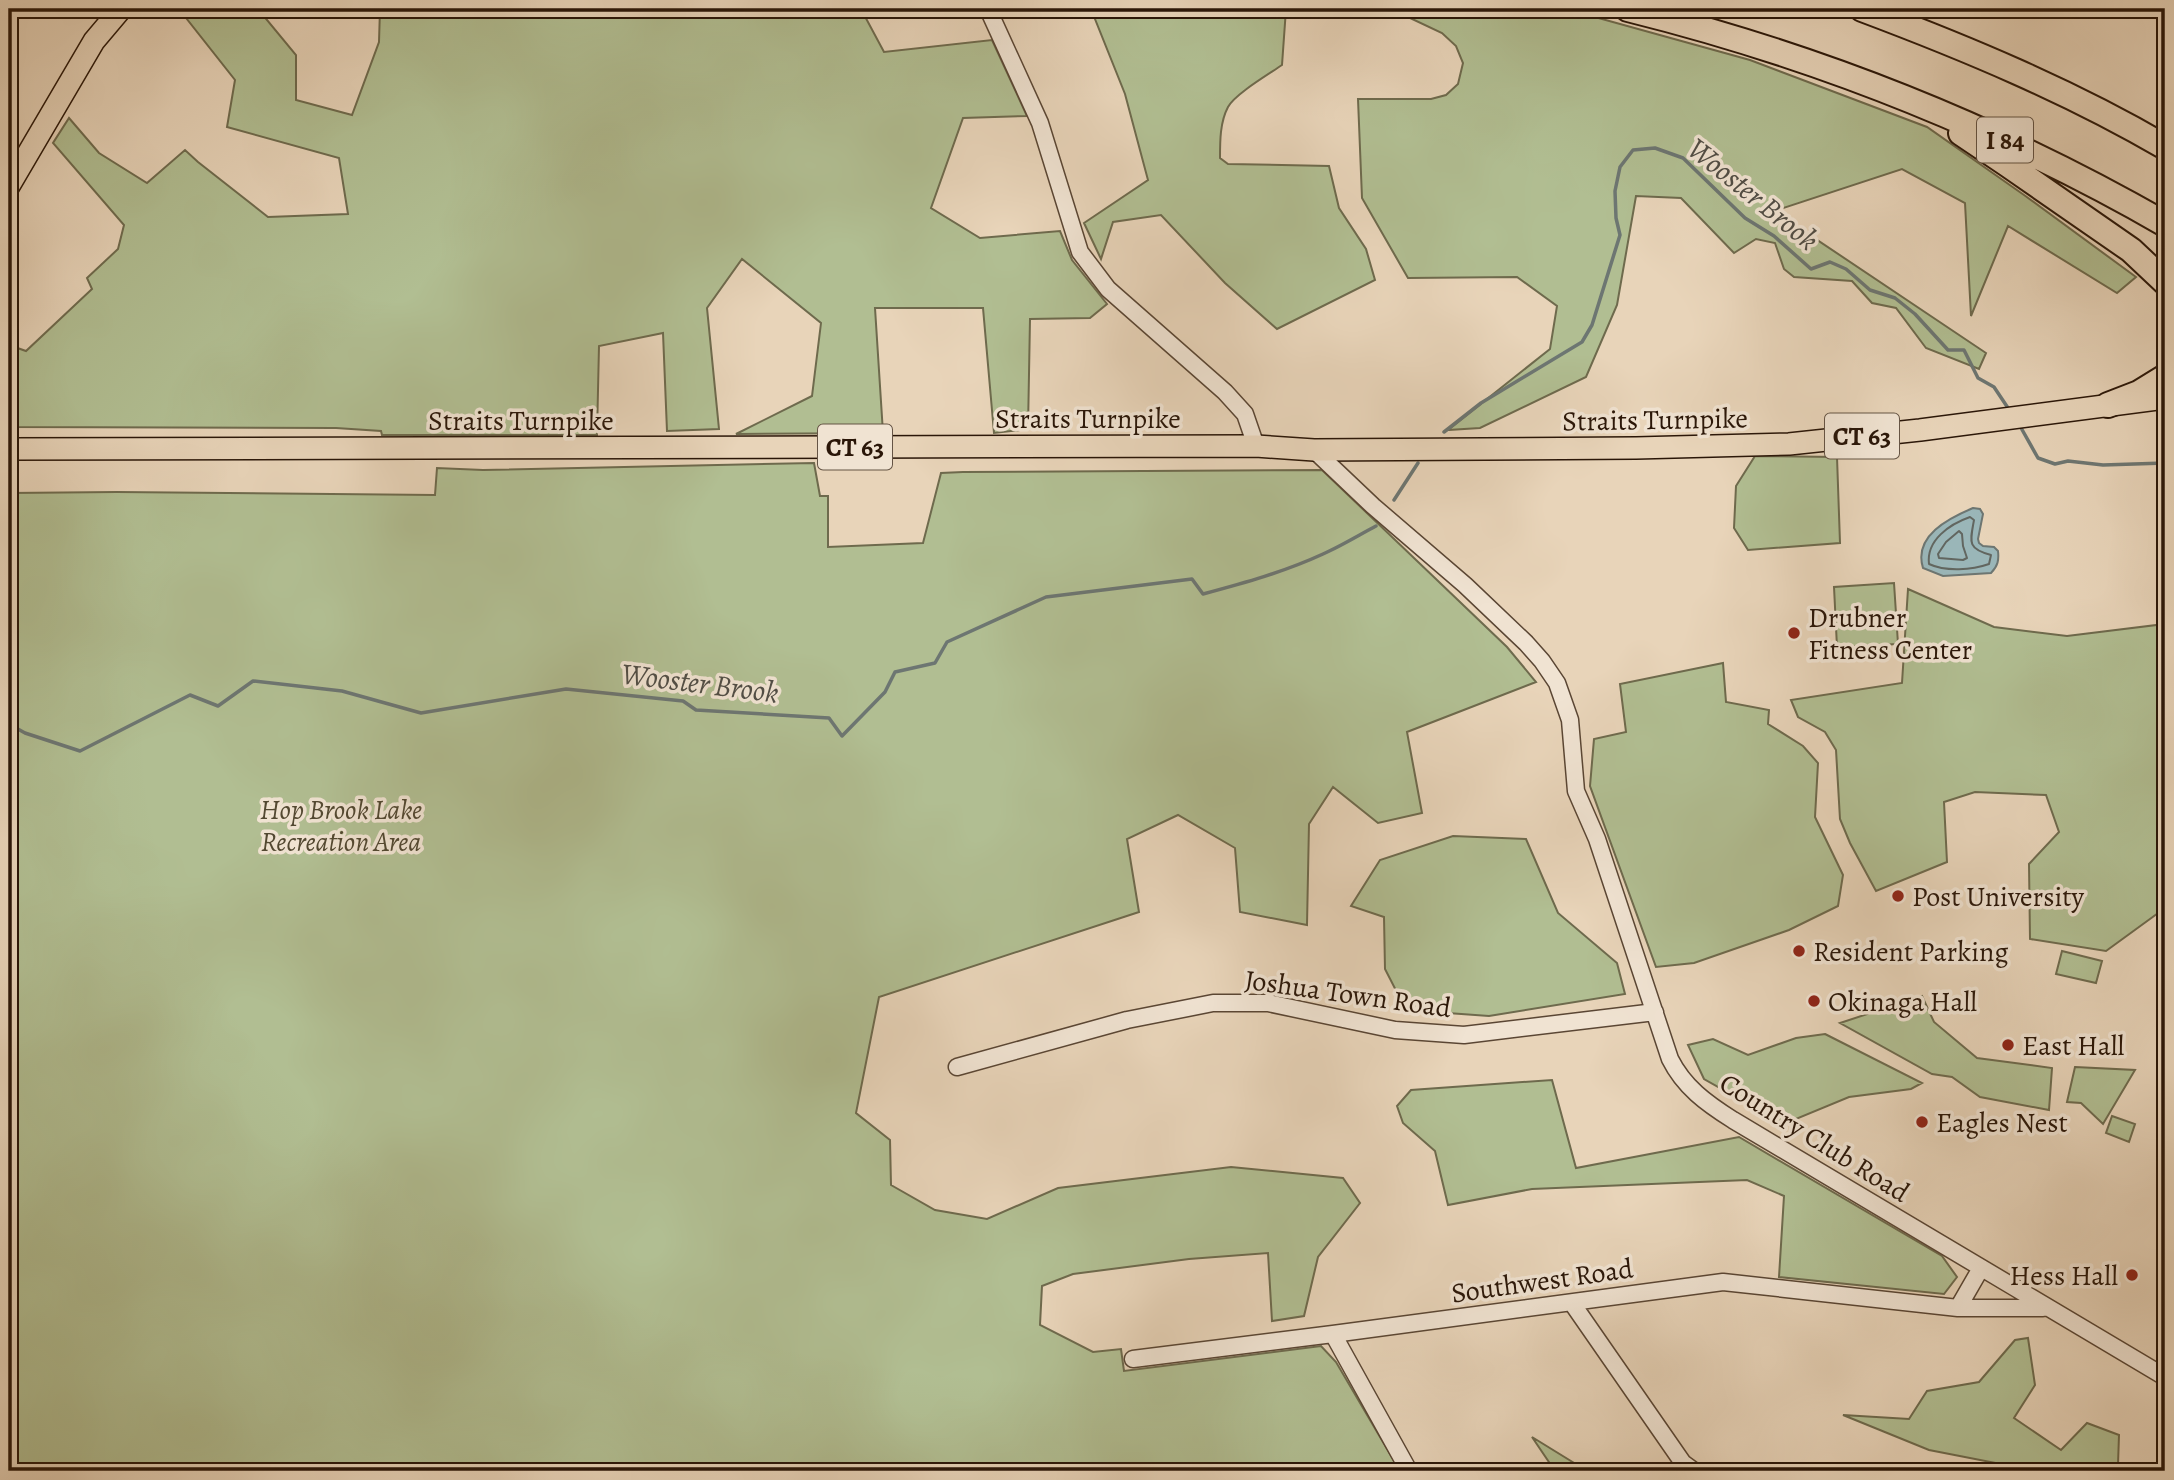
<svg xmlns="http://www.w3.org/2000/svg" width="2174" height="1480" viewBox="0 0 2174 1480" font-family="Alegreya,serif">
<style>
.green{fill:#b1be92;stroke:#6e6a4d;stroke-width:2}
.water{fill:#9ab6b8;stroke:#6d7672;stroke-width:2}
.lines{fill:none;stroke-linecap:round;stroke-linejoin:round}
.shore{stroke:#626660;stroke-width:2}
.stream{stroke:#6d7672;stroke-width:3.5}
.minor-casing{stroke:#5a4634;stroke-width:19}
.major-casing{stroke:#2a1608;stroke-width:24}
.highway-casing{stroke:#2a1608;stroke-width:28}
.minor{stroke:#f0e3d2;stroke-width:16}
.major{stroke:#e8d4b9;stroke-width:21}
.highway{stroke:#e8d4b9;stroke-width:24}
.poi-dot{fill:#8f2418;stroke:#f0e3d2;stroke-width:2.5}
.labels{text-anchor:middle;stroke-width:7;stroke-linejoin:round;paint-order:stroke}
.shield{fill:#f0e3d2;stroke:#655445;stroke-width:2}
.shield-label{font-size:26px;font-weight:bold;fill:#2a1608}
.street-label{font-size:28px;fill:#2a1608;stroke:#f0e3d2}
.poi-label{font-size:28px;fill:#2a1608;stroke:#f0e3d2;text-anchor:start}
.park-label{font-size:28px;font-style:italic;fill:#524831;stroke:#f0e3d2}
.water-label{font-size:30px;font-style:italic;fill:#514e46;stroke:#f0e3d2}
</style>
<rect width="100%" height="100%" fill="#e8d4b9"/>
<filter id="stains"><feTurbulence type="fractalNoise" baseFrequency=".00286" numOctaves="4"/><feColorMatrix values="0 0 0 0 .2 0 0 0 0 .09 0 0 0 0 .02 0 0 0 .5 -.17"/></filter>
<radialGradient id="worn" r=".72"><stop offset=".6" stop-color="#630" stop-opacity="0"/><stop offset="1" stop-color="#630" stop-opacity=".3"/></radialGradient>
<path class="green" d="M 179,9 L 258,9 L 296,55 L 296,100 L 352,115 L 379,42 L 380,9 L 861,9 L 884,52 L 992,40 L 1027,116 L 963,118 L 931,208 L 980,238 L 1060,231 L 1072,260 L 1107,304 L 1090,318 L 1030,319 L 1028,429 L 994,433 L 983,308 L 875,308 L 883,433 L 736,434 L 812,396 L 821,323 L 742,259 L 707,308 L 719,429 L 667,431 L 663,333 L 599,346 L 597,435 L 382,435 L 381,431 L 336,428 L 9,427 L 9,345 L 26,351 L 92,289 L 87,278 L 118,249 L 124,225 L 53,143 L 69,118 L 99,153 L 147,183 L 185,150 L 198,162 L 268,217 L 348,214 L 339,158 L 227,127 L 235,80 Z
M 1091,9 L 1286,9 L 1282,65 C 1269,74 1235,94 1228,107 C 1220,122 1220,141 1220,158 L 1228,164 L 1329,166 L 1339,208 L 1366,249 L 1375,280 L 1277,329 L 1225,283 L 1161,215 L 1113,222 L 1101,259 L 1084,223 L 1148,180 L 1125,94 Z
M 1391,9 L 1566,9 L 1750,60 L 1927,127 L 2024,195 L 2136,277 L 2117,293 L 2008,226 L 1971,316 L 1965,203 L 1902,169 L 1774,211 L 1986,353 L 1979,369 L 1926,348 L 1896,308 L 1872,303 L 1852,281 L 1794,277 L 1784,269 L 1775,243 L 1756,239 L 1734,253 L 1681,198 L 1636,196 L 1617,305 L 1586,377 L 1480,428 L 1448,430 L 1550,349 L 1557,306 L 1517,277 L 1408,278 L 1362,198 L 1358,99 L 1431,99 L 1446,95 L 1458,84 L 1463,63 L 1456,46 L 1442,33 Z
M 1755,456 L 1837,457 L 1840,543 L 1748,550 L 1734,528 L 1736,486 Z
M 814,463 L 820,496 L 828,496 L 828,547 L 923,543 L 941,473 L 963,472 L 1322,470 L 1507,647 L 1536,682 L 1407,732 L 1422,813 L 1378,823 L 1333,787 L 1309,824 L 1307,925 L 1240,912 L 1235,848 L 1178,815 L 1127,839 L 1139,912 L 879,997 L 856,1113 L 890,1140 L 891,1185 L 935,1210 L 987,1219 L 1058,1188 L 1231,1167 L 1343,1178 L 1360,1203 L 1318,1257 L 1304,1316 L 1272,1321 L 1268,1253 L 1189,1259 L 1073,1274 L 1042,1286 L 1040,1325 L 1093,1352 L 1121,1349 L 1124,1371 L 1321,1346 L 1336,1362 L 1400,1471 L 9,1471 L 9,493 L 117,492 L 435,495 L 437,468 L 483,470 Z
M 1894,583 L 1898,644 L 1837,647 L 1834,587 Z
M 1908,589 L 1994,627 L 2067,636 L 2165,624 L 2165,908 L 2106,951 L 2030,939 L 2029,864 L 2059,832 L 2046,795 L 1975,792 L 1944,802 L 1947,862 L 1876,891 L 1850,843 L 1840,819 L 1836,750 L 1825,732 L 1798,717 L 1791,700 L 1902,683 Z
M 1723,663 L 1726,702 L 1769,710 L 1768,724 L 1803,746 L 1818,763 L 1815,817 L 1843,875 L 1838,906 L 1789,930 L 1694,963 L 1656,967 L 1590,786 L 1594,739 L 1626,732 L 1620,684 Z
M 1453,836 L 1526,839 L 1558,913 L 1617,963 L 1625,994 L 1489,1016 L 1406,1010 L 1385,969 L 1384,917 L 1351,906 L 1380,860 Z
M 2062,951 L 2102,961 L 2096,983 L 2056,974 Z
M 1922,996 L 1934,1022 L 1977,1058 L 2052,1068 L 2049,1110 L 1980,1097 L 1952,1077 L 1932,1074 L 1840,1023 Z
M 1825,1034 L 1922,1083 L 1911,1089 L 1849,1097 L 1784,1124 L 1704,1079 L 1688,1045 L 1713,1039 L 1748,1055 L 1796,1038 Z
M 2075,1067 L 2135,1070 L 2103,1124 L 2081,1103 L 2067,1102 Z
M 1552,1080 L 1576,1168 L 1739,1137 L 1942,1256 L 1957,1277 L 1944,1294 L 1779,1277 L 1784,1196 L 1747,1180 L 1532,1189 L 1448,1205 L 1435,1151 L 1403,1123 L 1397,1106 L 1411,1090 Z
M 2112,1116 L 2135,1124 L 2129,1142 L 2106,1133 Z
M 2028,1338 L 2035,1385 L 2014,1418 L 2061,1450 L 2087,1423 L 2119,1435 L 2118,1465 L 2122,1471 L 2037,1471 L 1929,1450 L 1843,1415 L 1909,1419 L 1927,1391 L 1979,1382 L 2015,1340 Z
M 1532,1437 L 1579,1466 L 1584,1471 L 1555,1471 Z"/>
<path class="water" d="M 1973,508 L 1980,509 L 1983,514 L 1978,539 L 1979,543 L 1983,546 L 1994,547 L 1998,551 C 1999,560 1998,566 1991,573 L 1943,576 L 1923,568 C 1913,536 1949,518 1973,508 Z"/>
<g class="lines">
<path class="shore" d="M 1970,517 L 1974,520 C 1970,542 1967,549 1991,555 L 1989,564 C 1972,570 1946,572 1929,564 C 1926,540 1950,524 1970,517 Z
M 1959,531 L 1962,534 L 1963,546 L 1967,558 L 1963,560 L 1939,558 L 1938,554 L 1946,542 Z"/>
<path class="stream" d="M 2020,426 L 2038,458 L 2055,464 L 2068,461 L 2103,465 L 2165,463
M 1444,432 L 1481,403 L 1582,342 L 1592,325 L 1620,235 L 1616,218 L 1615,191 L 1620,167 L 1633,150 L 1655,148 L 1683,158 L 1745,218 L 1774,236 L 1811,269 L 1830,262 L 1846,269 L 1870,290 L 1895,298 L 1915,314 L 1948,350 L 1964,350 L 1978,378 L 1994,387 L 2010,411
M 1394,500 L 1418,463
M 9,724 L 25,733 L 80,751 L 190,695 L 218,706 L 253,681 L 342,691 L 421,713 L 566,689 L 683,701 L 696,710 L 829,718 L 842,736 L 885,692 L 895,672 L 935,663 L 947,642 L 1046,597 L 1192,579 L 1203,594 C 1244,583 1284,572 1323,554 C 1341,546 1359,535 1376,526"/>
<g class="minor-casing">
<path id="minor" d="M 988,9 L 1040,123 L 1080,252 L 1108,289 L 1225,392 L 1245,414 L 1256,446
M 1314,450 L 1373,506 L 1465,585 L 1526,643 L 1542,661 L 1557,683 L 1570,720 L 1576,791 L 1597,839 L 1670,1059 C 1684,1087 1706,1103 1733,1120 L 2165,1377
M 957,1067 L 1127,1020 L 1213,1003 L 1268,1003 L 1395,1030 L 1464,1035 L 1655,1012
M 1572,1303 L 1683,1463 L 1694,1471
M 1958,1308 L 1981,1268
M 1333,1334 L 1409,1471
M 1133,1359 L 1333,1334 L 1723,1282 L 1958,1308 L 2043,1308"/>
</g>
<g class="major-casing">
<path id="major" d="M 9,186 L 94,41 L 121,9
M 9,449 L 1256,446 L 1314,450 L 1636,448 L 1789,444 L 1920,430 L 2165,398"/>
</g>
<g class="highway-casing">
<path id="highway" d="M 1628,9 C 1817,56 1996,127 2165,224
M 1862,9 C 1966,48 2069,91 2165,147
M 1961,133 L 2007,164 L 2131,250 L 2165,282
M 2108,405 L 2139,393 L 2165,377"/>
</g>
<use href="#minor" class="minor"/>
<use href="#major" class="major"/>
<use href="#highway" class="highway"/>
</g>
<g class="poi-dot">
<circle cx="1794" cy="633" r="7"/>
<circle cx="1898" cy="896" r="7"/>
<circle cx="1799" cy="951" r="7"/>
<circle cx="1814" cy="1001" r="7"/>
<circle cx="2008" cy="1045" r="7"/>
<circle cx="1922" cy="1122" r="7"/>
<circle cx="2132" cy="1275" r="7"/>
</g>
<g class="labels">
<g class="shield">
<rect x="1977" y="117.5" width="56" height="45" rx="5"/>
<rect x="1825" y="413.5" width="74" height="45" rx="5"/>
<rect x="818" y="424.5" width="74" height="45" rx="5"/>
</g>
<g class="shield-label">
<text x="2005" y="149">I 84</text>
<text x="1862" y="445">CT 63</text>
<text x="855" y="456">CT 63</text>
</g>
<g class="street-label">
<text x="1088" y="428">Straits Turnpike</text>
<text transform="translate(1655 419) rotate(-1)" y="10">Straits Turnpike</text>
<text x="521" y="430">Straits Turnpike</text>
<text transform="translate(1348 993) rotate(8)" y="10">Joshua Town Road</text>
<text transform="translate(1815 1137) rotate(32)" y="10">Country Club Road</text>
<text transform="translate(1542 1280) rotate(-8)" y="10">Southwest Road</text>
</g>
<g class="poi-label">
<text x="1808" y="627">Drubner<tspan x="1808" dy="32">Fitness Center</tspan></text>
<text x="1912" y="906">Post University</text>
<text x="1813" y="961">Resident Parking</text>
<text x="1828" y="1011">Okinaga Hall</text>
<text x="2022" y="1055">East Hall</text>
<text x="1936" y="1132">Eagles Nest</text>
<text x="2118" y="1285" text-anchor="end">Hess Hall</text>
</g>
<g class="park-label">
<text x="341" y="819">Hop Brook Lake<tspan x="341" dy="32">Recreation Area</tspan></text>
</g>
<g class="water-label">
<text transform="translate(1753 194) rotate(39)" y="10">Wooster Brook</text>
<text transform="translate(700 683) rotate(7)" y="10">Wooster Brook</text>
</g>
</g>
<rect width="2174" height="1480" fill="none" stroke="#e8d4b9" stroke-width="35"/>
<rect x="10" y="10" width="2153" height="1459" fill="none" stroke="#2a1608" stroke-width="3.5"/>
<rect x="18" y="18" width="2139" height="1445" fill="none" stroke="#2a1608" stroke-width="2"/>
<rect width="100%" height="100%" filter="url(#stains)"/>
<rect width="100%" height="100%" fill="url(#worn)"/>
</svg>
